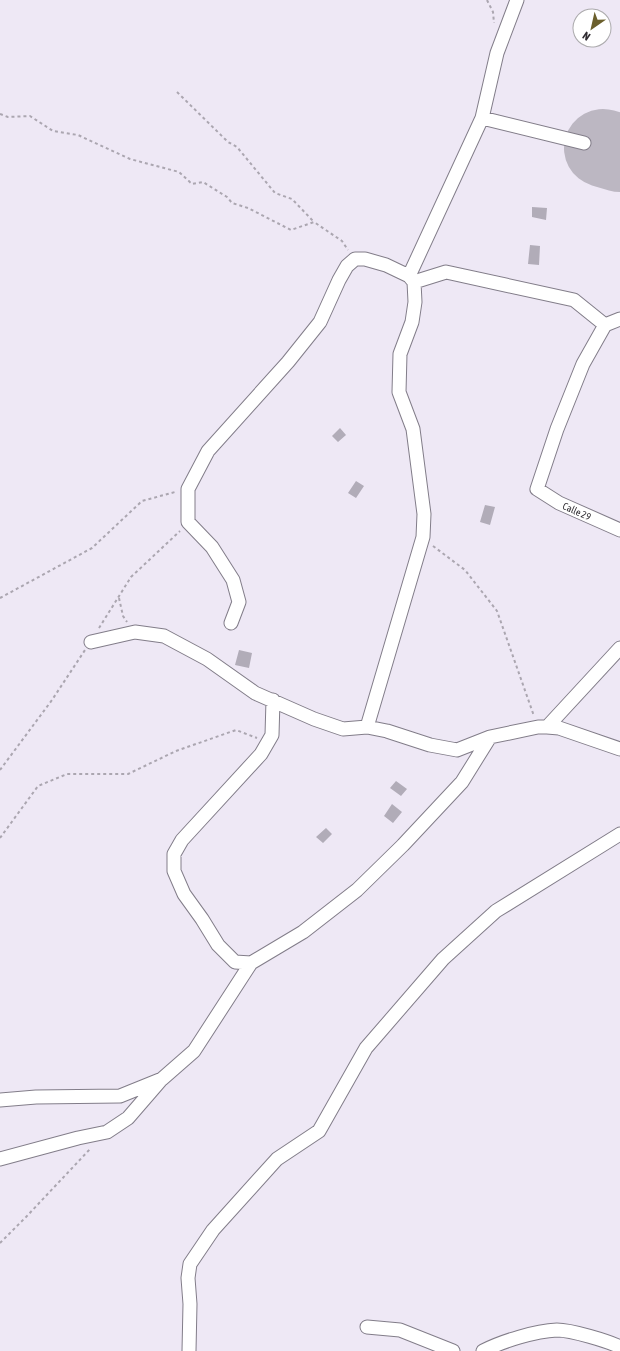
<svg xmlns="http://www.w3.org/2000/svg" width="620" height="1351" viewBox="0 0 620 1351" font-family="'Asap Condensed',sans-serif">
<style>
.lines{fill:none;stroke-linecap:round;stroke-linejoin:round}
.runway{stroke:#bcb7c2;stroke-width:78}
.building{fill:#b1acb8}
.street-casing{stroke:#827d89;stroke-width:15}
.path{stroke:#aba6b0;stroke-width:2;stroke-dasharray:3 3;stroke-linecap:butt}
.street{stroke:#fff;stroke-width:13}
.labels{text-anchor:middle;stroke-width:4;stroke-linejoin:round;paint-order:stroke}
.street-label{font-size:10px;fill:#302d32;stroke:#fff}
</style>
<rect width="100%" height="100%" fill="#eee8f5"/>
<g class="lines">
<path class="runway" d="M 603,148 L 620,153"/>
</g>
<path class="building" d="M 532,207 L 547,208 L 546,220 L 532,217 Z
M 530,245 L 540,246 L 539,265 L 528,264 Z
M 340,428 L 346,435 L 338,442 L 332,436 Z
M 356,481 L 364,486 L 356,498 L 348,493 Z
M 485,505 L 495,507 L 490,525 L 480,522 Z
M 239,650 L 252,653 L 249,668 L 235,665 Z
M 396,781 L 407,789 L 401,796 L 390,788 Z
M 392,804 L 402,812 L 393,823 L 384,816 Z
M 326,828 L 332,834 L 323,843 L 316,837 Z"/>
<g class="lines">
<g class="street-casing">
<path id="street" d="M 482,118 L 584,143
M 409,276 L 482,118 L 497,53 L 517,0
M 414,282 L 446,272 L 574,300 L 605,325
M 605,325 L 583,364 L 557,429 L 537,489 L 559,503 L 620,530
M 605,325 L 620,319
M 231,623 L 239,602 L 233,580 L 212,547 L 188,522 L 188,489 L 208,451 L 288,362 L 320,322 L 339,280 L 347,266 L 355,259 L 365,259 L 386,265 L 409,276 L 414,282 L 415,302 L 412,322 L 400,354 L 399,392 L 413,429 L 424,514 L 423,537 L 367,727
M 91,642 L 135,632 L 164,636 L 207,659 L 255,693 L 314,719 L 343,729 L 367,727 L 387,731 L 430,745 L 457,750 L 490,737 L 538,727 L 547,727 L 559,728 L 620,749
M 547,727 L 620,648
M 251,963 L 235,962 L 218,945 L 202,919 L 184,894 L 174,871 L 174,854 L 182,840 L 261,754 L 272,735 L 273,700
M 0,1100 L 36,1097 L 120,1096 L 162,1079 L 194,1051 L 251,963 L 303,932 L 357,890 L 403,845 L 462,782 L 490,737
M 0,1159 L 78,1138 L 107,1132 L 128,1118 L 160,1081
M 367,1327 L 400,1330 L 453,1351
M 189,1351 L 190,1304 L 188,1278 L 190,1264 L 213,1230 L 277,1159 L 319,1131 L 366,1048 L 443,959 L 496,911 L 620,834
M 483,1351 C 503,1341 535,1331 557,1330 C 571,1330 608,1341 620,1347"/>
</g>
<path class="path" d="M 487,0 L 493,12 L 494,23
M 177,92 L 228,142 L 237,147 L 275,193 L 292,199 L 314,222
M 0,114 L 8,117 L 30,116 L 53,131 L 78,135 L 130,159 L 179,172 L 192,184 L 203,182 L 227,197 L 232,203 L 248,208 L 291,230 L 314,222 L 342,241 L 348,250
M 433,546 L 465,570 L 497,611 L 534,716
M 0,598 L 92,548 L 142,501 L 175,492
M 119,598 L 123,616 L 127,622
M 99,628 L 131,577 L 180,531
M 0,770 L 52,700 L 85,650
M 0,838 L 38,786 L 67,774 L 128,774 L 176,751 L 236,730 L 257,738
M 0,1243 L 26,1217 L 91,1148"/>
<use href="#street" class="street"/>
</g>
<g class="labels">
<g class="street-label">
<text transform="translate(577 511) rotate(24)" y="4">Calle 29</text>
</g>
</g>
<g transform="translate(592 28) rotate(214)"><circle r="19" fill="#ffffff" stroke="#acabad"/>
<path d="M0-3L7 15L0 10L-7 15Z" fill="#6b5f2c"/>
<text y="-6" font-size="11" font-weight="bold" text-anchor="middle" fill="#302d32">N</text>
</g>
</svg>
